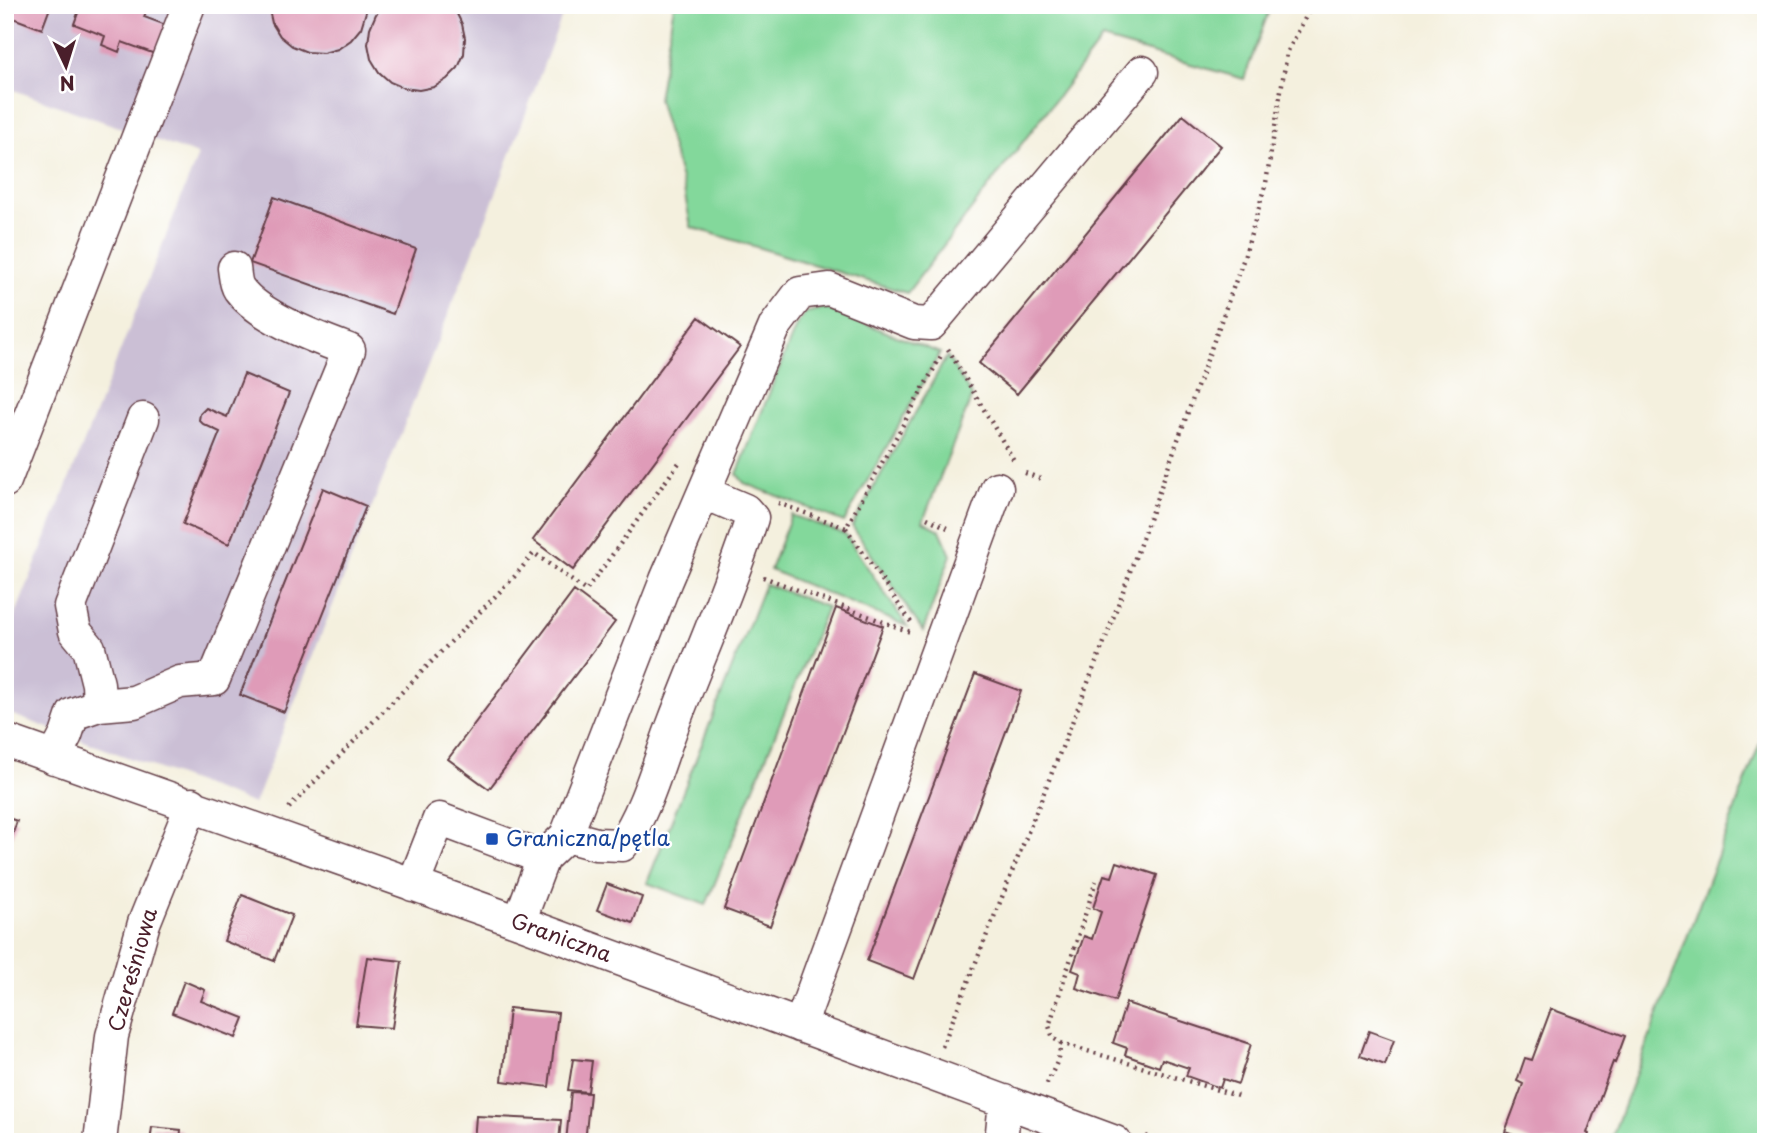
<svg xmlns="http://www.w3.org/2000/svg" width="1771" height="1147" viewBox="0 0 1771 1147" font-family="'Playpen Sans',sans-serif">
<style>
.industrial{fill:#cbbfd5}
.green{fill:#83d89b;stroke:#667c63;stroke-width:2}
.building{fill:#df9bb8}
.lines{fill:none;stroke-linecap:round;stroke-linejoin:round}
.minor-casing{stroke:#643e46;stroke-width:35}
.path{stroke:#643e46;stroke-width:4.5;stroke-dasharray:2 5;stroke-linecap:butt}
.minor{stroke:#fff;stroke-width:32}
.transit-dot{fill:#1a4fb4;stroke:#fff;stroke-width:2.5}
.labels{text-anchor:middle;stroke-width:5;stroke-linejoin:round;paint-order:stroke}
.transit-label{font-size:21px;fill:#164399;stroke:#fff;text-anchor:start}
.street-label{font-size:21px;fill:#4a1f2b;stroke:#fff}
</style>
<rect width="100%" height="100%" fill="#fff"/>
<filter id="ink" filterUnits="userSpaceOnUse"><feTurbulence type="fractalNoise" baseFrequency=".0143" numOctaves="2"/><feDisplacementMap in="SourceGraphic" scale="14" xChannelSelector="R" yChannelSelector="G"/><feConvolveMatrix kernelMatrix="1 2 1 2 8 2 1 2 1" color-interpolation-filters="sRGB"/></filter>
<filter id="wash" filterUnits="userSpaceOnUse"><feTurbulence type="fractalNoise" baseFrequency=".00686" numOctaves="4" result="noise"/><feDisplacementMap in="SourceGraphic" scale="28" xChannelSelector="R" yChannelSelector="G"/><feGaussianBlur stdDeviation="1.57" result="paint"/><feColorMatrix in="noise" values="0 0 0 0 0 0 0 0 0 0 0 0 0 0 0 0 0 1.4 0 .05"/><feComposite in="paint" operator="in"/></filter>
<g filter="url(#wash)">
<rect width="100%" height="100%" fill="#f4f0de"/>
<path class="industrial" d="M 5,5 L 566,5 L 490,209 L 254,804 L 5,712 L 5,641 L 198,155 L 5,87 Z"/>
<path class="green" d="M 674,5 L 1271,5 L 1244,79 L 1102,39 L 907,293 L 691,227 L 684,190 L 658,99 Z
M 825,308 L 940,353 L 844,522 L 744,483 L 737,474 L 796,326 L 805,313 Z
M 947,356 L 972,396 L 923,521 L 940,530 L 951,555 L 923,631 L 852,526 Z
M 791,515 L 845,534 L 907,626 L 770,570 Z
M 765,584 L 827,607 L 706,905 L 647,883 Z
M 1766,727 L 1766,1142 L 1610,1142 Z"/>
<g id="blocks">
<path class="building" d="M 5,5 L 51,5 L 42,29 L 5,15 Z
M 81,5 L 136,5 L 147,9 L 144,17 L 166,25 L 155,54 L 122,42 L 119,52 L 102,45 L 105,36 L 74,24 Z
M 268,5 L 368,5 L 361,28 L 351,40 L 338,49 L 323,53 L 307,52 L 292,46 L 280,36 L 272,23 Z
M 384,5 L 449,5 L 455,10 L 462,24 L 465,38 L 464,54 L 458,68 L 447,79 L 434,87 L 419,90 L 404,88 L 390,82 L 379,72 L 371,59 L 368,44 L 370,28 L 376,14 Z
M 1183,115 L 1221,146 L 1017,394 L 979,363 Z
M 274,197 L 416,249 L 393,314 L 250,263 Z
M 699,317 L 740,347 L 573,570 L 533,540 Z
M 244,374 L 289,393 L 229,544 L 183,524 L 220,432 L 203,424 L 199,420 L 200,414 L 206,408 L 227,417 Z
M 323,488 L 366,506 L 284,712 L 240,695 Z
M 574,591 L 615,622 L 489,789 L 448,759 Z
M 836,608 L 883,626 L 770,926 L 724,909 Z
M 975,674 L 1021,691 L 914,979 L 867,961 Z
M 5,817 L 17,821 L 6,854 L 5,854 Z
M 1117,862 L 1157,875 L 1115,1001 L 1076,988 L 1080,973 L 1072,970 L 1084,936 L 1092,939 L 1101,912 L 1093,908 L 1104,875 L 1112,877 Z
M 607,884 L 642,897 L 633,923 L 597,910 Z
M 242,895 L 292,915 L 274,961 L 224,941 Z
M 367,957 L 402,961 L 392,1028 L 356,1025 Z
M 184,981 L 205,990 L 201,1001 L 244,1018 L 236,1038 L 172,1013 Z
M 1126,1003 L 1251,1044 L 1238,1084 L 1223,1079 L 1220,1088 L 1186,1076 L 1189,1068 L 1162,1059 L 1159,1067 L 1125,1055 L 1127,1048 L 1113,1043 Z
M 509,1008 L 558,1013 L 549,1087 L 502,1081 Z
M 1551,1009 L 1625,1036 L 1615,1063 L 1613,1062 L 1587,1133 L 1589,1134 L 1586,1142 L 1533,1142 L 1505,1132 L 1523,1084 L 1517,1081 L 1525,1058 L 1532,1060 Z
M 1369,1031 L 1394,1040 L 1385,1065 L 1360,1056 Z
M 573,1059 L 592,1061 L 588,1092 L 568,1090 Z
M 571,1092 L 590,1093 L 585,1142 L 566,1142 Z
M 476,1116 L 561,1120 L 559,1142 L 474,1142 Z
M 152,1127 L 181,1130 L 180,1142 L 150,1142 Z"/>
</g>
</g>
<g filter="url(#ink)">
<use href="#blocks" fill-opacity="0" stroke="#643e46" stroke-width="2"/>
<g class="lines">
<g class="minor-casing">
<path id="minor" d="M 5,481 L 189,5
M 99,705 L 98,684 L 89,648 L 75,631 L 70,606 L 143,419
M 5,740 L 519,922 L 1115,1142
M 54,758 L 66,735 L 73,714 L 99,705 L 134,702 L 180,682 L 214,679 L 349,350 C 317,338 259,317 239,289 C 235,283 235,274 234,268
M 566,836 L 596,844 L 622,845 C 647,809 658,763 674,722 C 700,654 730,588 752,518 L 745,510 L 705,493
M 413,885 L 439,819 L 543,858
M 519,922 L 543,858 L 566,836 L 666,580 L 775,326 L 800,293 L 829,289 L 914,323 L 931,324 L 1142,72
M 800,1026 L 997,488
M 100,1142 L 112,1036 L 144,923 L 192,804
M 1001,1142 L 1005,1101"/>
</g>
<path class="path" d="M 948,349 L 1015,462
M 1025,473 L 1044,480
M 778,503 L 846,528 L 942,354
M 927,518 L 950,529
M 846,528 L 913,625
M 763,577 L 913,633
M 289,808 L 514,577 L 534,553 L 586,591 L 681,460
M 1061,1043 L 1241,1097
M 942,1047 L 1107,635 L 1244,258 L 1266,183 L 1287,53 L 1312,5
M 1047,1084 L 1058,1060 L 1061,1043 L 1053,1038 L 1049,1026 L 1096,881
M 1146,1136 L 1161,1142"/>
<use href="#minor" class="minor"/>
</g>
</g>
<rect class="transit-dot" x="485" y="832" width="14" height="14" rx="3.5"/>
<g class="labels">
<g class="transit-label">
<text x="506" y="846">Graniczna/pętla</text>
</g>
<g class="street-label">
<text transform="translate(561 938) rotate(20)" y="7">Graniczna</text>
<text transform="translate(133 970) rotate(-74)" y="7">Czereśniowa</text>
</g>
</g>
<rect width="1771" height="1147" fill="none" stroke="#fff" stroke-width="28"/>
<g transform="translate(66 66) rotate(176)" stroke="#ffffff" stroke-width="5" paint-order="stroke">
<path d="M0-5L12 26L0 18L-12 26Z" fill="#4a1f2b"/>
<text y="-10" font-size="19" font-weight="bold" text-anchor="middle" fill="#4a1f2b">N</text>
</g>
</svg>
